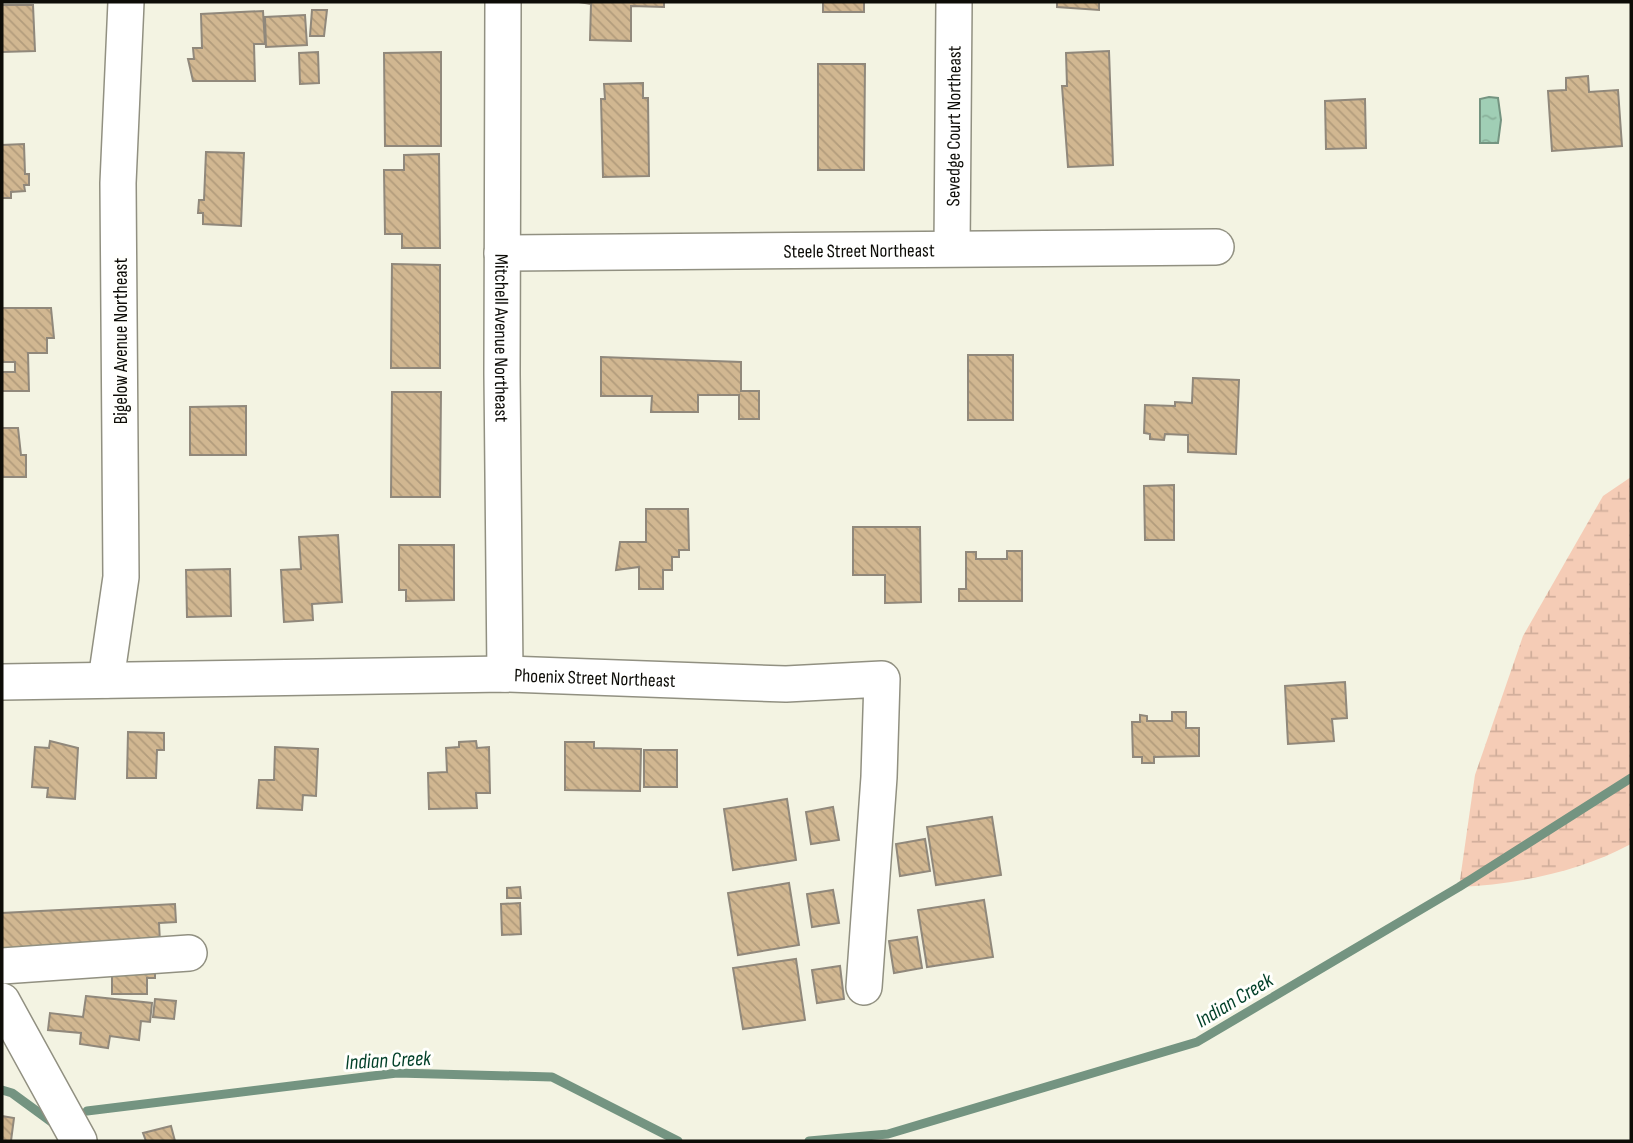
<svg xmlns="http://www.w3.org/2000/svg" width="1633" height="1143" viewBox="0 0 1633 1143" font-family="'Sofia Sans Condensed',sans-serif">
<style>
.wetland{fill:url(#wetland-marsh)}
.water{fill:url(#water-ripples);stroke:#749481;stroke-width:2}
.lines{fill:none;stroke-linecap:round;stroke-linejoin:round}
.stream{stroke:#749481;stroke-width:9}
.building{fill:url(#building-back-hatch);stroke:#90887b;stroke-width:2}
.minor-casing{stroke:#919081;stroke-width:38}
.minor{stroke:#fff;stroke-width:35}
.labels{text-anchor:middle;stroke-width:6;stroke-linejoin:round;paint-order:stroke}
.street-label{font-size:19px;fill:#0d0c07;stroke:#fffffc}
.water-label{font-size:21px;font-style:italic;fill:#013f28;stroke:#fffffc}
</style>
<defs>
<pattern id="wetland-marsh" width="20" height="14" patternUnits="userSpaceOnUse" patternTransform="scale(1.75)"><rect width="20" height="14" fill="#f5ccb6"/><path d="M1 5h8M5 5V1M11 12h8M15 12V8" fill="none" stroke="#d1ae9b"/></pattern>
<pattern id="water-ripples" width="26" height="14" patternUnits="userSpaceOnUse" patternTransform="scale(1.75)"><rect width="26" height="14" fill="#a0ceb5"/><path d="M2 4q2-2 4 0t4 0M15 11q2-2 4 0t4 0" fill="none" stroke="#89b09a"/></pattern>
<pattern id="building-back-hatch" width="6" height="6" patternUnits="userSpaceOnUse" patternTransform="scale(1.75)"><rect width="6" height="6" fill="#d1b791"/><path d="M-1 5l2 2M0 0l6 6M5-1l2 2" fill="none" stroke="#b29c7c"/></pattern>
</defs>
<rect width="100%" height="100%" fill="#f3f3e2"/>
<path class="wetland" d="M 1631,477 L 1631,844 C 1579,872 1518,884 1459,887 L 1475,775 L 1523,636 L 1603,496 Z"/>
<path class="water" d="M 1489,97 L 1498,98 L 1501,120 L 1498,143 L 1480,143 L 1480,99 Z"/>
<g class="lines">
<path class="stream" d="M 2,1090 L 12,1093 L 53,1123
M 87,1111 L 397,1073 L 552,1077 L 678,1141
M 809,1141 L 888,1134 L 1197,1042 L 1459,887 L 1631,778"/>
</g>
<path class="building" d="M 579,2 L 664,2 L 664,7 L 631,6 L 631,41 L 590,40 L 591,4 Z
M 823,2 L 864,2 L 864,12 L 823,12 Z
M 1057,2 L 1099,2 L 1099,10 L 1057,7 Z
M 2,5 L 33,5 L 35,51 L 2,52 Z
M 312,10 L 327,10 L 324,36 L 310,36 Z
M 263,11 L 265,44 L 254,44 L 255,81 L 193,81 L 188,59 L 194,59 L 193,48 L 202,48 L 201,14 Z
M 305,15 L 307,45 L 266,47 L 265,17 Z
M 1109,51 L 1113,165 L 1068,167 L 1062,86 L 1067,86 L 1066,53 Z
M 318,52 L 319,83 L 300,84 L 299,53 Z
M 441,52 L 441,146 L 385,146 L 384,53 Z
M 818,64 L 865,64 L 864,170 L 818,170 Z
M 1588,76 L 1589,92 L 1618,90 L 1622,146 L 1552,151 L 1548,91 L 1566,90 L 1566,78 Z
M 643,83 L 643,98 L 648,98 L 649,176 L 603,177 L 601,99 L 605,99 L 604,84 Z
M 1365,99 L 1366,148 L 1326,149 L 1325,101 Z
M 24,144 L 25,174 L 29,174 L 29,185 L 24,185 L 25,191 L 11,192 L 11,198 L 2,198 L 2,145 Z
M 206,152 L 244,153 L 241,226 L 203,224 L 203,213 L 198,213 L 199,200 L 204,200 Z
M 439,154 L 440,248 L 402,248 L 402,234 L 385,234 L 384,170 L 404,170 L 404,155 Z
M 392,264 L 440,265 L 440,368 L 391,368 Z
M 2,308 L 51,308 L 54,338 L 47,338 L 47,353 L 28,353 L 29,391 L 2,391 L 2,372 L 15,372 L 15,362 L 2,362 Z
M 968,355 L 1013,355 L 1013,420 L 968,420 Z
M 601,357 L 741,362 L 741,391 L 759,391 L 759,419 L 739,419 L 739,395 L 698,395 L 698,412 L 651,412 L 652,396 L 601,396 Z
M 1193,378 L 1239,380 L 1236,454 L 1188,452 L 1188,435 L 1165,434 L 1164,440 L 1150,439 L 1150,434 L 1144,433 L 1145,405 L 1175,406 L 1175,402 L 1192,403 Z
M 392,392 L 441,392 L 440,497 L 391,497 Z
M 246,406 L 246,455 L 190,455 L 190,407 Z
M 2,428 L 18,428 L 21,455 L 26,455 L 26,477 L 2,477 Z
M 1174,485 L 1174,540 L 1145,540 L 1144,486 Z
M 646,509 L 688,509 L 689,550 L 679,550 L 679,557 L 672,557 L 672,570 L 663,570 L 663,589 L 639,589 L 639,567 L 616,570 L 620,542 L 646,542 Z
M 853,527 L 920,527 L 921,602 L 885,603 L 885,575 L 853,575 Z
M 338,535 L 342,602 L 312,604 L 313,620 L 284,622 L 281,570 L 301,569 L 299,537 Z
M 399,545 L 454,545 L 454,600 L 406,601 L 406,590 L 399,590 Z
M 1007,551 L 1022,551 L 1022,601 L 959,601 L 959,589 L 966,589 L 966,552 L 976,552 L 976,559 L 1007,559 Z
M 230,569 L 231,616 L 187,617 L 186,570 Z
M 1345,682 L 1347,718 L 1332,719 L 1334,741 L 1288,744 L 1285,686 Z
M 1172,712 L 1186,712 L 1186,728 L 1199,728 L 1199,756 L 1154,757 L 1154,763 L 1142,763 L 1142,757 L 1133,757 L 1132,722 L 1140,722 L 1140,715 L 1147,716 L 1147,721 L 1172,721 Z
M 128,732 L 164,733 L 164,750 L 157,750 L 156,778 L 127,778 Z
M 50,741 L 78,748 L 75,799 L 47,797 L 48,788 L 32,787 L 35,747 L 49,748 Z
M 476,741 L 477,748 L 489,747 L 490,793 L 476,793 L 477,808 L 429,809 L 428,773 L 447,772 L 446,748 L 459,747 L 459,742 Z
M 565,742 L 594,742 L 594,748 L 641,749 L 640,791 L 565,790 Z
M 275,747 L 318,749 L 316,796 L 303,795 L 302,810 L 257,808 L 259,780 L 274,780 Z
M 644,750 L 677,750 L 677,787 L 644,787 Z
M 787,799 L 796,860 L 733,870 L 724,809 Z
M 833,807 L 839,840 L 811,844 L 806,812 Z
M 992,817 L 1001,875 L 936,885 L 927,827 Z
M 925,839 L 930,871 L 900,876 L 896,844 Z
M 789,883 L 799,945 L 738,955 L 728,893 Z
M 520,887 L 521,898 L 507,898 L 507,888 Z
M 833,890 L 839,923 L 812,927 L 807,894 Z
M 984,900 L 993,957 L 927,967 L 918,910 Z
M 520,903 L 521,934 L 502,935 L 501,904 Z
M 175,904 L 176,922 L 159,923 L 160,942 L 2,950 L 2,913 Z
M 917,937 L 922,968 L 894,973 L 889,941 Z
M 796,959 L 805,1020 L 743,1029 L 733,968 Z
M 840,966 L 844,999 L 817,1003 L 812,970 Z
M 112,968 L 155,968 L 155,978 L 147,978 L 147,994 L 112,994 Z
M 86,996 L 152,1003 L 150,1022 L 141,1021 L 139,1040 L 110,1036 L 108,1048 L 80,1044 L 81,1033 L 48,1030 L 50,1013 L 83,1017 Z
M 155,999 L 176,1001 L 174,1019 L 153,1017 Z
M 2,1116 L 14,1118 L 11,1141 L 2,1141 Z
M 171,1126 L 175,1141 L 146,1141 L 143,1133 Z"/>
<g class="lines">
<g class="minor-casing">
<g id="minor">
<path id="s1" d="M 503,2 L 502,374 L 505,674"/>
<path id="s2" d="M 952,248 L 954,2"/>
<path id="s3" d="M 502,253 L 1216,247"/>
<path d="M 106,680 L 121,577 L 118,183 L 126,2"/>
<path id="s4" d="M 2,682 L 505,674 L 786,684 L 882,679 L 879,777 L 864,987"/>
<path d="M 2,966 L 189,953"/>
<path d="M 2,1001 L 79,1141"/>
</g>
</g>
<use href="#minor" class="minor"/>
</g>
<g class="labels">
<g class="street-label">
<text dy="7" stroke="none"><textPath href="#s2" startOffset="122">Sevedge Court Northeast</textPath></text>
<text dy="7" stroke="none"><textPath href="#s3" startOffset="357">Steele Street Northeast</textPath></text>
<text dy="7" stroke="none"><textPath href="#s1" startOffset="336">Mitchell Avenue Northeast</textPath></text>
<text transform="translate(120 341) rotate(-90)" y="7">Bigelow Avenue Northeast</text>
<text dy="7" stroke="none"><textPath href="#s4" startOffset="593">Phoenix Street Northeast</textPath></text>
</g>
<g class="water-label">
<text transform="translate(1234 1000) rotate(-31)" y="7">Indian Creek</text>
<text transform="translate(388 1060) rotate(-3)" y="7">Indian Creek</text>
</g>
</g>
<rect width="1633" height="1143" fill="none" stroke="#0d0c07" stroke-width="7"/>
</svg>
